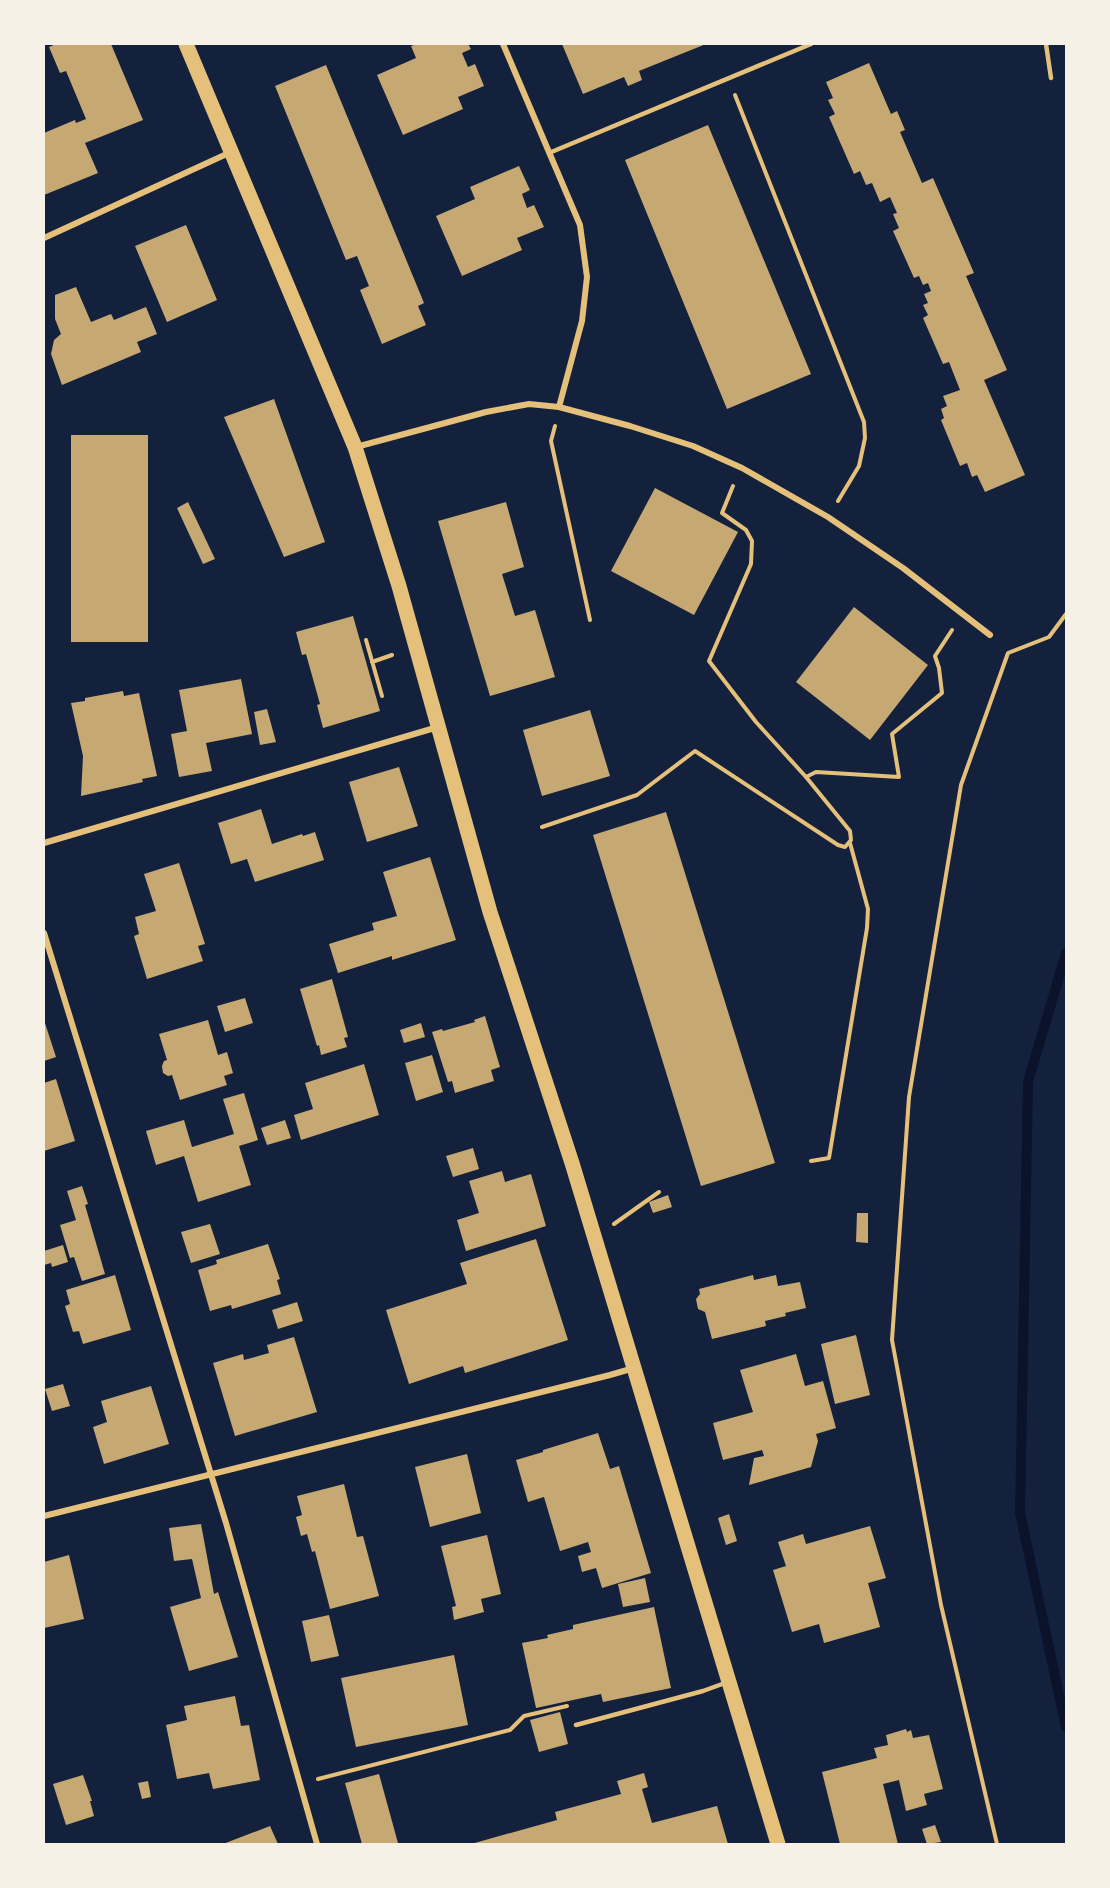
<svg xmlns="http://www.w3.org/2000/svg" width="1110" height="1888" viewBox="0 0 1110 1888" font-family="'PT Sans',sans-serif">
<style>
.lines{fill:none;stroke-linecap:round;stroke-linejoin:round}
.stream{stroke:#0b132b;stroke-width:10}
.building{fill:#c6a872}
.path{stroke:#e5c07b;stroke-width:4}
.service{stroke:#e5c07b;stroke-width:4.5}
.minor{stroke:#e5c07b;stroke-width:6}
.primary{stroke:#e5c07b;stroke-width:15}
</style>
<rect width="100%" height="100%" fill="#14213d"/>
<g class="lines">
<path class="stream" d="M 1066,953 L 1028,1082 L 1020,1513 L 1066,1727"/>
</g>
<path class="building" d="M 56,44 L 111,44 L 143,120 L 85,143 L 98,173 L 44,195 L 44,133 L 75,120 L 76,123 L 86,119 L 66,71 L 60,73 L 49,47 Z
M 417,44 L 468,44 L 471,49 L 462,53 L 468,67 L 475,64 L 484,86 L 458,97 L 463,109 L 403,135 L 377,75 L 416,58 L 411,46 Z
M 562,44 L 706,44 L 639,71 L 642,80 L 628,86 L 624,77 L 583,94 Z
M 869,63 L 891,114 L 897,111 L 905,130 L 900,132 L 922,183 L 933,178 L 974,273 L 966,276 L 1007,370 L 984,380 L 1025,475 L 985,492 L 977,475 L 972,477 L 967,463 L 960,466 L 941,420 L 944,418 L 941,409 L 947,406 L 943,396 L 960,390 L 949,362 L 943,364 L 923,318 L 928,315 L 923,305 L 928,303 L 924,294 L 931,291 L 928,283 L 923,285 L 919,276 L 914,278 L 893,231 L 899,228 L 893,214 L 897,213 L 890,197 L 880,202 L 872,183 L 866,185 L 860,171 L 854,174 L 829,117 L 835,114 L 828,100 L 833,98 L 826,82 Z
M 326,65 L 424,303 L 418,306 L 426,325 L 382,344 L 360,290 L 369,286 L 357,256 L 346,260 L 275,86 Z
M 708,125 L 811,374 L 727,409 L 625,160 Z
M 519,166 L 530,190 L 522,194 L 527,208 L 534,205 L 544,227 L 517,238 L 522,250 L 462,276 L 436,216 L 475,199 L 470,187 Z
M 186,225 L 217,300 L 167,322 L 135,246 Z
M 76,287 L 91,322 L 111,314 L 114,320 L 146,307 L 157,334 L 137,342 L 141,352 L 62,385 L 51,354 L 54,340 L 61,334 L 55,319 L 55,295 Z
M 274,399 L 325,542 L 284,557 L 224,417 Z
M 71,435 L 148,435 L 148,642 L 71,642 Z
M 655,488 L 738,532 L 694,615 L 611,571 Z
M 188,502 L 215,559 L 203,564 L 177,508 Z
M 506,502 L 524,567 L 502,574 L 515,616 L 535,610 L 555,677 L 490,696 L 438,521 Z
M 854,607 L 928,665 L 870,740 L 796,682 Z
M 353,616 L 380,711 L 323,728 L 317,705 L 320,704 L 306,654 L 302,655 L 296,632 Z
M 241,679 L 252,734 L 206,743 L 212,771 L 179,777 L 171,734 L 187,731 L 179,690 Z
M 123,691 L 124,696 L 139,693 L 157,776 L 142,779 L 143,782 L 81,796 L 83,756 L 71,703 L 85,701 L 85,698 Z
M 267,709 L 276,742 L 260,745 L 254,712 Z
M 590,710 L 610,776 L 542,796 L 523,730 Z
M 399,767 L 418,826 L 367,842 L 349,782 Z
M 261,809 L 272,844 L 302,834 L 303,836 L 315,832 L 324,860 L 255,882 L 247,859 L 231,864 L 218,823 Z
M 666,812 L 775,1163 L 701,1186 L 593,835 Z
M 430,857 L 456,940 L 392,960 L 392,956 L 338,973 L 329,944 L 374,930 L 372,923 L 397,916 L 383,872 Z
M 179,863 L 205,944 L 198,946 L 203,961 L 147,979 L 134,936 L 139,934 L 135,917 L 156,911 L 144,874 Z
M 332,979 L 348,1037 L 344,1038 L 347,1047 L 321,1055 L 319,1045 L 317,1046 L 300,989 Z
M 245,998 L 253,1023 L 225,1032 L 217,1006 Z
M 485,1016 L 500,1067 L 491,1070 L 494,1081 L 455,1093 L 452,1081 L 448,1082 L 432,1032 L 442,1029 L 443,1031 L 475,1022 L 474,1020 Z
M 44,1020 L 56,1057 L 44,1061 Z
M 208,1020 L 218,1055 L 227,1052 L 233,1073 L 224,1076 L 227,1085 L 180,1100 L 172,1075 L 168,1076 L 163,1073 L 162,1066 L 164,1061 L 167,1060 L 159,1034 Z
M 421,1023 L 425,1037 L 404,1043 L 400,1030 Z
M 432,1055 L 443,1092 L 416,1101 L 405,1063 Z
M 364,1064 L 379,1115 L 301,1140 L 294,1115 L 313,1109 L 305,1083 Z
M 56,1079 L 75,1141 L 44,1151 L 44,1083 Z
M 244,1093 L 258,1140 L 239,1146 L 251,1185 L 198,1202 L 184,1156 L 156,1165 L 146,1131 L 184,1120 L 192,1147 L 234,1134 L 223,1099 Z
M 285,1120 L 291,1138 L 267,1145 L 261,1128 Z
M 473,1148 L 479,1169 L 453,1177 L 446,1156 Z
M 502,1171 L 505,1182 L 531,1174 L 546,1226 L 466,1251 L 457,1220 L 479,1213 L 469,1181 Z
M 82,1186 L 88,1204 L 85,1205 L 105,1274 L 82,1281 L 74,1257 L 70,1258 L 60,1225 L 76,1220 L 67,1191 Z
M 668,1195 L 672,1207 L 653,1213 L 649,1202 Z
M 857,1213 L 868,1213 L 868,1243 L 856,1242 Z
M 210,1224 L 220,1254 L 191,1263 L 181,1232 Z
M 536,1239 L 568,1340 L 465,1373 L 463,1366 L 409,1384 L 386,1310 L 467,1284 L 460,1263 Z
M 268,1244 L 280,1279 L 277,1280 L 281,1294 L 232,1309 L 231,1305 L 210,1311 L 198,1270 L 217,1264 L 216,1260 Z
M 63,1245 L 68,1262 L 52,1267 L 51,1263 L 44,1265 L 44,1251 Z
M 115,1275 L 131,1330 L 83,1344 L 79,1331 L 73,1332 L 65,1306 L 70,1304 L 66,1290 Z
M 753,1275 L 754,1280 L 776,1275 L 778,1286 L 800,1282 L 806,1308 L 785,1313 L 786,1316 L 765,1321 L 766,1326 L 712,1339 L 705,1312 L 698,1309 L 696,1299 L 700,1294 L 699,1289 Z
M 297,1302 L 303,1321 L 278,1329 L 272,1310 Z
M 856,1335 L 870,1395 L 835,1404 L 821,1344 Z
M 294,1337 L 317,1412 L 235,1436 L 213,1363 L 243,1354 L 244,1360 L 269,1353 L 267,1345 Z
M 796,1354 L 805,1386 L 823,1381 L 836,1428 L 816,1434 L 818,1441 L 811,1467 L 749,1485 L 754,1458 L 764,1456 L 762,1450 L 723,1460 L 713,1423 L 753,1412 L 740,1370 Z
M 63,1384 L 70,1406 L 52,1411 L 45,1389 Z
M 151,1386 L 169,1444 L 104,1464 L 93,1427 L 107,1422 L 101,1401 Z
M 598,1433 L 610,1469 L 619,1466 L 651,1573 L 602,1588 L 596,1568 L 582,1572 L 578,1556 L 591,1552 L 588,1542 L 560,1551 L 544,1497 L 528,1502 L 516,1460 L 543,1452 L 543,1450 Z
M 467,1454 L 481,1513 L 430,1527 L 415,1467 Z
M 344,1484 L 357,1537 L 363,1536 L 379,1596 L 330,1609 L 315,1551 L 312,1552 L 307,1534 L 301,1536 L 296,1517 L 302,1515 L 297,1496 Z
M 729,1514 L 737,1541 L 726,1545 L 718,1518 Z
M 201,1524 L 214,1594 L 218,1592 L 238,1657 L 189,1671 L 170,1607 L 201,1598 L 192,1559 L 174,1561 L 169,1528 Z
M 870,1526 L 886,1578 L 868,1583 L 880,1627 L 824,1643 L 819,1624 L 792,1632 L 773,1570 L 786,1566 L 778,1542 L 803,1534 L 806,1544 Z
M 487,1535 L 501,1594 L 481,1599 L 484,1612 L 454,1620 L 452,1607 L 456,1606 L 441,1546 Z
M 69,1555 L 84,1619 L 44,1628 L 44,1562 Z
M 645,1578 L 650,1602 L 623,1607 L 618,1584 Z
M 654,1607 L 671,1688 L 603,1702 L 601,1694 L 536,1708 L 522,1643 L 548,1638 L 547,1635 L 573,1629 L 573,1625 Z
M 329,1615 L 339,1656 L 311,1662 L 302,1621 Z
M 454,1655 L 468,1725 L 356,1747 L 341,1678 Z
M 235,1696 L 241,1726 L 249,1725 L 260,1780 L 213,1789 L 209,1773 L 177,1779 L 166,1725 L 187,1720 L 184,1706 Z
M 560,1712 L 568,1744 L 539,1752 L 530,1720 Z
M 906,1729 L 907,1732 L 911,1730 L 913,1738 L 929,1735 L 943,1789 L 924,1794 L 927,1805 L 906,1811 L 899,1780 L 883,1784 L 898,1844 L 840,1844 L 822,1772 L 877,1758 L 874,1748 L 888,1745 L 886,1735 Z
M 644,1773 L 648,1787 L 642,1789 L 652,1823 L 717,1806 L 728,1844 L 471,1844 L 557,1820 L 555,1812 L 621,1794 L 617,1781 Z
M 379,1774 L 398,1843 L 362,1844 L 345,1783 Z
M 83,1775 L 92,1801 L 90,1801 L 94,1816 L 66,1825 L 53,1784 Z
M 148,1781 L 151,1797 L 142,1799 L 138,1783 Z
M 935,1825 L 941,1842 L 927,1844 L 922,1829 Z
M 270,1826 L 278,1844 L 223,1844 Z"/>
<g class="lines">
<path class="path" d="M 735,95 L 864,422 L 865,438 L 859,466 L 838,501
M 555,426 L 551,441 L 590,620
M 366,640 L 382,696
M 372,662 L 392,655
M 806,777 L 816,772 L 899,777 L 892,734 L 942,693 L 939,668 L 935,656 L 952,630
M 542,827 L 637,795 L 695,751 L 838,845 L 845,847 L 851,840 L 850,831 L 806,777 L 756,722 L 709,661 L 751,564 L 752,541 L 746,530 L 722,513 L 733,486
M 811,1161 L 829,1158 L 867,928 L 868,909 L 850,843
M 614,1224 L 659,1192
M 318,1779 L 510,1730 L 524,1716 L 567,1706
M 997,1844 L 941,1605 L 892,1340 L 909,1097 L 961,785 L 1008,653 L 1049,637 L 1066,614"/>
<path class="service" d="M 1046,44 L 1051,78
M 549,153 L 811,44
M 576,1725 L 703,1691 L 725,1683"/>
<path class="minor" d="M 503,44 L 580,225 L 587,277 L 582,321 L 559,407
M 44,238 L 231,152
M 356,447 L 486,412 L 529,404 L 559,407 L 630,426 L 693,446 L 742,468 L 828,517 L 903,568 L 990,635
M 44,843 L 438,727
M 44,933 L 226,1523 L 317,1844
M 44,1516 L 610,1375 L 634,1368"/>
<path class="primary" d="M 186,44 L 355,447 L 399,586 L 490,912 L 572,1163 L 778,1844"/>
</g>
<rect width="1110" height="1888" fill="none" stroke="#f6f1e7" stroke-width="90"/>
</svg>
